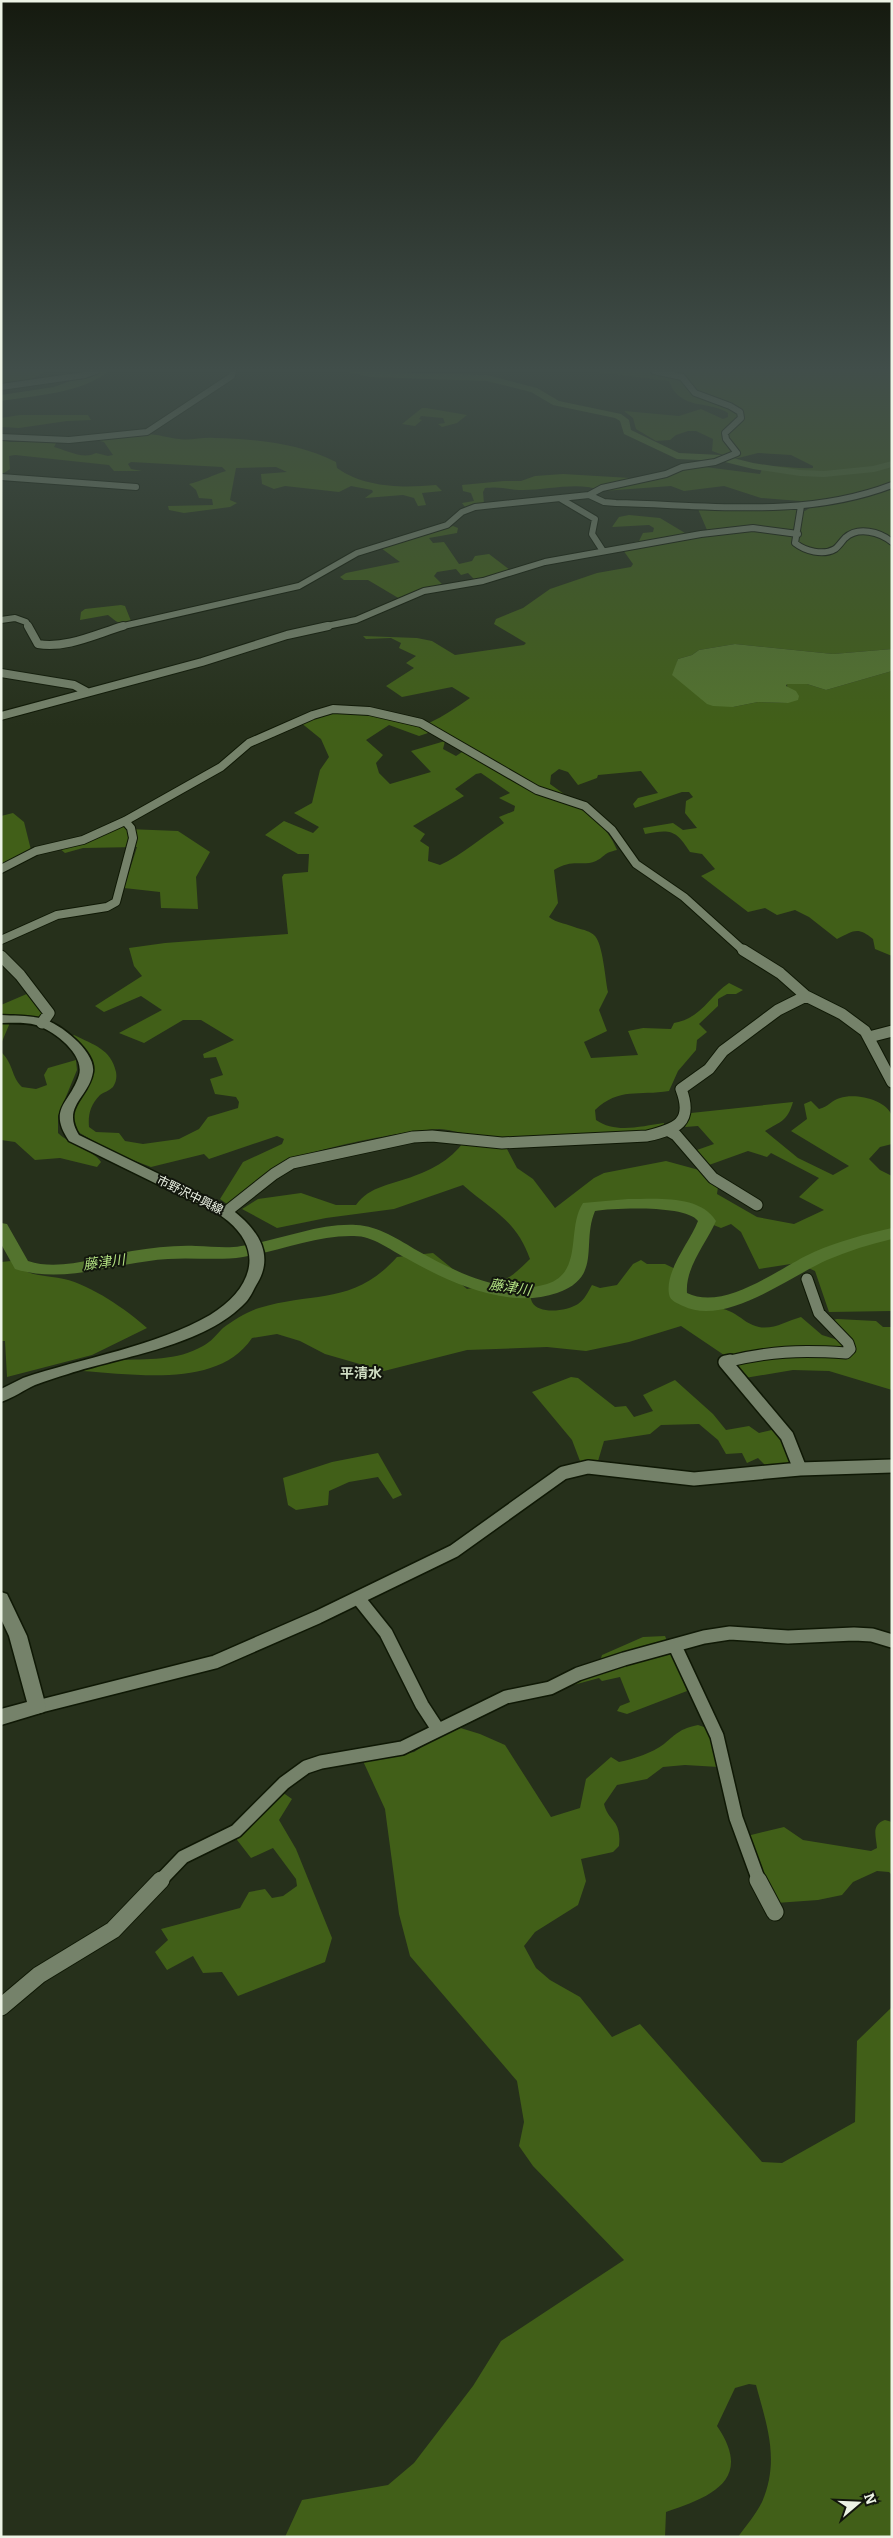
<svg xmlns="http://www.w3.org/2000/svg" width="893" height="2538" viewBox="0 0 893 2538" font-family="Bitter,'Noto Sans JP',serif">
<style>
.forest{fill:#415f18;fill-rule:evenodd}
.water{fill:#53732e}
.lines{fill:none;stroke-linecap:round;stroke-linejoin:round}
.river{fill:#53732e;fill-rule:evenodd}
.street-far4-casing{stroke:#0f1805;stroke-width:8}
.street-far3-casing{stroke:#0f1805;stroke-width:10}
.street-far2-casing{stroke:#0f1805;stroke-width:13}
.street-far1-casing{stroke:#0f1805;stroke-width:16}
.street-casing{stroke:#0f1805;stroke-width:19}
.secondary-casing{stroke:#0f1805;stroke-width:3}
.street-far4{stroke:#75826a;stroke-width:6}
.street-far3{stroke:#75826a;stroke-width:8}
.street-far2{stroke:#75826a;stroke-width:11}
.street-far1{stroke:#75826a;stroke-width:13}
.street{stroke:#75826a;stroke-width:17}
.secondary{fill:#75826a;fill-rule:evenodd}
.labels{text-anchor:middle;stroke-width:4;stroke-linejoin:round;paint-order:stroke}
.street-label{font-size:12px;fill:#ecf3e5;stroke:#12160d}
.water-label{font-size:14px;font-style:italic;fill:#b2e181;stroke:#12160d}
.neighbourhood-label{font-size:14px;font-weight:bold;fill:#cfddc3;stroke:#12160d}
</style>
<rect width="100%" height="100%" fill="#26301b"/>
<path class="forest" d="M 1,371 L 45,371 L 26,383 L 1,386 Z
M 589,371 L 892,371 L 892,649 L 833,654 L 735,644 L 699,650 L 692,655 L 678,659 L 675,671 L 733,707 L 758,702 L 788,703 L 787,684 L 807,684 L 826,690 L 892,671 L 892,956 L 875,949 L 873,939 C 857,926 854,931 837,939 L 809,917 L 795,910 L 777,915 L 765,908 L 748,912 L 701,876 L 715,869 L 702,854 L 690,852 C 676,830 671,829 645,834 L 643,828 L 673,823 L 683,830 L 697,828 L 685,813 L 686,801 L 693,797 L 689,792 L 682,792 L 635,808 L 633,804 L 638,798 L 658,793 L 641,771 L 598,775 L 597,778 L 578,785 L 568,772 L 559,769 L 551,775 L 550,784 L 564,794 L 563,801 C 586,809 608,827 617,850 C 603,853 606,856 596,861 C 582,867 573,858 554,870 L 558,903 L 549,917 C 556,923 568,924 577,928 C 584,930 590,931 595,936 C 603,945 605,978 608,992 L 599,1010 L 607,1031 L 584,1042 L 591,1058 L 638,1055 L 628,1031 L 643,1028 L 671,1029 L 674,1023 C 702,1018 708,997 729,983 L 743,990 L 736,994 L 727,994 L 718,999 L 718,1006 L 699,1024 L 707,1032 L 697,1040 L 696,1050 L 678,1071 L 669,1091 C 639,1096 619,1087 595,1110 L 596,1120 C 616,1134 641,1126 664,1123 L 663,1130 L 601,1136 L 592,1145 L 559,1144 L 507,1149 L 517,1168 L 533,1179 L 555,1208 L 594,1178 L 604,1173 L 666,1161 L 699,1170 L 718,1187 L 717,1194 L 757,1217 L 794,1224 L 824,1210 L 799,1197 L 819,1178 L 771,1153 L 767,1157 L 748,1151 L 709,1165 L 697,1150 L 714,1144 L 698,1126 L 685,1127 L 691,1113 L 793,1102 C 787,1122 781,1121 765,1131 L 798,1158 L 833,1175 L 849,1166 L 791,1131 L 807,1119 L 804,1104 L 811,1101 L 819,1109 C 828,1107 832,1100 840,1098 C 855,1093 886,1099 892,1116 C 893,1124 892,1136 892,1144 L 880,1147 L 869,1159 L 880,1170 L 892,1176 L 892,1311 L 829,1312 L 815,1271 L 797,1263 L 759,1269 L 741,1232 L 731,1224 L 721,1228 L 711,1224 L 710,1216 L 699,1210 L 681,1206 L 607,1202 L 589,1206 L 582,1211 C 578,1259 585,1282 529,1291 C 531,1295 530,1298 532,1302 C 539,1315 567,1311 578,1304 C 585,1299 588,1292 592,1285 L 600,1288 L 617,1285 L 633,1264 L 641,1260 L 647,1264 L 665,1264 L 686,1274 C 684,1281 681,1290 687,1296 C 698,1308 722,1305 735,1314 C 743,1319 749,1325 759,1327 C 773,1330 787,1321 801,1317 L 822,1335 L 838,1340 L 833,1320 L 837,1319 L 876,1321 L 883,1327 L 892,1327 L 892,1390 L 829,1371 L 793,1370 L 745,1378 L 724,1355 L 681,1326 L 629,1342 L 586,1351 L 547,1347 L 467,1350 L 384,1371 L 325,1354 L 300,1341 L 277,1334 L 252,1338 C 218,1389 134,1374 82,1371 C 93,1367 107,1360 118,1360 C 147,1359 177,1361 203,1346 C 211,1342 217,1334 223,1328 C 232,1321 248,1311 259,1308 C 315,1291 353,1306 397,1257 L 433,1253 L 454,1270 L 460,1283 L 467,1289 C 500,1284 506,1283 530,1259 C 516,1219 492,1211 463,1185 L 394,1209 L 326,1218 L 277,1228 L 242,1209 L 258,1199 L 301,1193 L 336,1205 L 356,1205 C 369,1186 394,1184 414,1176 C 437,1168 457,1155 469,1134 C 459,1133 448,1129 439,1129 C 402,1131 301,1150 272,1169 C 256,1180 244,1195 227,1204 L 220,1199 L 243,1162 L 282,1144 L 284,1139 L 277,1136 L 209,1159 L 204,1154 L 151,1167 L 114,1153 L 73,1129 L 71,1110 L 90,1081 L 93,1066 L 85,1051 L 70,1038 L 74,1035 C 94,1045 111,1049 116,1072 C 117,1078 116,1082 113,1087 C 109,1091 104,1092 100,1095 C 90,1105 88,1115 89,1127 L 96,1132 L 119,1133 L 125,1141 L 143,1144 L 179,1139 L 199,1129 L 208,1117 L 238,1108 L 239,1102 L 236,1097 L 215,1094 L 210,1079 L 223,1075 L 216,1057 L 204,1058 L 203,1054 L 234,1040 L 201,1020 L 183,1020 L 144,1043 L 119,1033 L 162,1010 L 141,996 L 104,1012 L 95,1006 L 142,976 L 134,966 L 129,948 L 165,943 L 288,934 L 282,877 L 284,874 L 308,872 L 309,854 L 298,854 L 265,835 L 284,821 L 313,833 L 319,827 L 294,813 L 312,803 L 320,770 L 329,757 L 321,739 L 300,722 C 347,703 375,714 422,726 L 428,733 L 419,736 L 389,725 L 366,740 L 383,755 L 376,763 L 379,773 L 390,784 L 431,772 L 411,751 L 445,741 L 443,749 L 456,756 L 468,748 L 429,723 C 444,716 457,707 470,698 L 452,687 L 402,697 L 386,686 L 414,668 L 406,663 L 416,656 L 399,648 L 401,643 L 391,638 L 366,639 L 363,636 L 417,638 L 432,641 L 455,655 L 524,645 L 526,643 L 494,624 L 496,619 L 523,608 L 550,589 L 597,573 L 631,567 L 633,564 L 623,550 L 638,547 L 634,542 L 639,541 L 643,533 L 653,532 L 654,528 L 649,525 L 612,527 L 619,517 L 629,515 L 660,518 L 685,533 L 707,530 L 698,509 L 796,509 L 805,511 L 811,507 L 800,501 L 761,498 L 724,486 L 684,491 L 671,486 L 603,491 C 578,481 550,490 523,490 C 508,490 503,486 485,488 L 483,492 L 484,504 L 465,507 L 462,503 L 474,501 L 471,493 L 463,491 L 462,485 L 504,481 L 521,481 L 535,476 L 563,474 L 647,479 L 688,468 L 705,467 L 760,474 L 762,469 C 778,463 795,470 813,468 L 813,466 L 791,455 L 758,453 L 734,459 L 712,451 L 713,439 L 696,431 L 688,431 L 676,435 L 670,440 L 656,441 L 636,429 L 633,418 L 624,411 L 679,416 L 701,409 L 723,419 L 728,417 L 728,413 C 708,400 680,411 669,381 ZM 481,773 L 510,793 L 499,798 L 515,806 L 514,811 L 499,817 L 504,823 C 482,837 462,855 440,865 L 428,861 L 429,847 L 420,841 L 425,834 L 413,826 L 464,796 L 455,789 L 476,774 Z
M 422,408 L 426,408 L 467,415 L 457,423 L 442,427 L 438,424 L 445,423 L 443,418 L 421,416 L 419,419 L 422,420 L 415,426 L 402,424 Z
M 20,415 L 88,415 L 91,420 L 67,421 L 19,428 L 1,427 L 1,418 Z
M 146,434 C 158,434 168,438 179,439 C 190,441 203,437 214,438 C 256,439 299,443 336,462 L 337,468 C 365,488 403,488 436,485 L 442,491 L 422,493 L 426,505 L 418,506 L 414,498 L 403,495 L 365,498 L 373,492 L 372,490 L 351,486 L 339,492 L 285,486 L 274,489 L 262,484 L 261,474 L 287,472 L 276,467 L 236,468 L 230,500 L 237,503 L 230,507 L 184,513 L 169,510 L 168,506 L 213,505 L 212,499 L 199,498 L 196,490 L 189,484 C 202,481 213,475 226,471 L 222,467 L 131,462 L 128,464 L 131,469 L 142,471 L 114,471 L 109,465 L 15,455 L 9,456 L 10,469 L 1,475 L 1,438 L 10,438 L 7,441 L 10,442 L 53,441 L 56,443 L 54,447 C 66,450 83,460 96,453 L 108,456 L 113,455 L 104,442 L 96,440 Z
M 453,526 L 458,528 L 457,533 L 429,538 L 433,543 L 444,542 L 459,564 L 472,561 L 475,556 L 489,554 L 510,570 L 475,580 L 468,573 L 461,575 L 456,569 L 437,572 L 434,576 L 443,585 L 400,599 L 368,580 L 344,580 L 340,577 L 346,573 L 400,562 L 381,548 Z
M 121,605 L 125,606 L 131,621 C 120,626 117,622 108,615 L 80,620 L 81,612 L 85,609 Z
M 13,813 L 24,822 L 31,850 L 1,866 L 1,816 Z
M 124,824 L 128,829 L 178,831 L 210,852 L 196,877 L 198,909 L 161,908 L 160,892 L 124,888 L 137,847 L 83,848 L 65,853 L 59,848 Z
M 29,993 L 44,1012 L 39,1018 L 8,1017 L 9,1025 L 1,1044 L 1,1005 Z
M 1,1052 C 14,1064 11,1077 22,1087 L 36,1089 L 47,1085 L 44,1075 L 48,1068 L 76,1060 L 77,1070 L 58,1116 L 58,1133 C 69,1144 95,1151 101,1162 L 97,1167 L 60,1158 L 35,1160 L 15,1142 L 1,1140 Z
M 11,1261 C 30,1278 41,1274 64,1279 C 91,1285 127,1310 147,1328 L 92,1355 L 7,1377 L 5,1341 L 1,1341 L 1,1262 Z
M 571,1377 L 578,1378 L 615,1407 L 626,1406 L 634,1417 L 653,1411 L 643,1395 L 675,1380 L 713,1414 L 726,1430 L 749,1426 L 759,1433 L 776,1429 L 787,1445 L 793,1465 L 765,1465 L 758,1458 L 747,1463 L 742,1453 L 726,1454 L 718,1440 L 699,1424 L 661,1425 L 650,1434 L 604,1441 L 598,1461 L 580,1461 L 572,1440 L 532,1392 Z
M 378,1453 L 402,1495 L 393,1499 L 378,1477 L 349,1482 L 329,1491 L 328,1505 L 296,1510 L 288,1505 L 283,1478 L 332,1462 Z
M 665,1636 L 687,1691 L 627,1714 L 617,1711 L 620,1706 L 630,1702 L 620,1677 L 602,1681 L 599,1678 L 566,1687 L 565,1684 L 597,1671 L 602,1655 L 643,1637 Z
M 698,1725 L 710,1729 L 719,1767 L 685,1765 L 663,1767 L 647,1779 L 617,1785 L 604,1804 C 608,1822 622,1819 619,1846 L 613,1852 L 581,1859 L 586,1881 L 578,1905 L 535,1932 L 524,1946 L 536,1968 L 550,1980 L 580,1997 L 612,2037 L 640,2024 L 762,2162 L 782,2163 L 855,2122 L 857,2041 L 892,2007 L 892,2537 L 738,2537 C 746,2526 756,2514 762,2502 C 780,2460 767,2426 756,2385 L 749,2384 L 735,2388 L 717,2426 C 754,2480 711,2497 666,2512 L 665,2537 L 285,2537 L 302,2500 L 388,2485 L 414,2463 L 473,2386 L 501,2341 L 624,2260 L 533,2166 L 519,2146 L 524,2122 L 517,2081 L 410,1956 L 399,1914 L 385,1809 L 363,1761 L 414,1752 L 454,1726 L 480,1734 L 505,1745 L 551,1817 L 580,1808 L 586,1779 L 611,1757 L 619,1762 C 634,1759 652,1753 664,1744 C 677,1733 680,1729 698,1725 Z
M 282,1792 L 292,1799 L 279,1820 L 296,1849 L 332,1938 L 325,1962 L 238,1996 L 222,1972 L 203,1973 L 193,1956 L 167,1970 L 155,1952 L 168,1940 L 161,1929 L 240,1908 L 249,1892 L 265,1889 L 272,1898 L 283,1896 L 297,1886 L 296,1879 L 273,1848 L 251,1858 L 234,1836 Z
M 885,1820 L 892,1822 L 892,1875 L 889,1872 L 877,1871 L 853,1882 L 842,1895 L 818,1900 L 776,1903 L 759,1870 L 747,1836 L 784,1827 L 803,1840 L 871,1851 L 877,1848 C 876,1835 871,1825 885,1820 Z"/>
<path class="water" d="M 735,644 L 833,654 L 892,649 L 892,671 L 826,690 L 807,684 L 787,684 L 786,686 L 796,691 L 799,696 L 798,700 L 788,703 L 758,702 L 733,707 L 713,706 L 707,704 L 672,675 L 678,659 L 692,655 L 699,650 Z"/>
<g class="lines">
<path class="river" d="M 97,371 L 108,371 C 84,393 32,396 1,401 L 1,395 L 54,387 Z
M 344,371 L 487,375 L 537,388 L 559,401 L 621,414 L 629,420 L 631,430 L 679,453 L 721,455 L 753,463 L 800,470 L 824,471 L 873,466 L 892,461 L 892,467 L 874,472 L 824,477 L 800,476 L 753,469 L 721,461 L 677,459 L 624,434 L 620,421 L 615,418 L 553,405 L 531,392 L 487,381 L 370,377 Z
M 628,1199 C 655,1199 700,1194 716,1221 C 706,1244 685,1267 687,1293 C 725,1312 780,1267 814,1252 C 839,1241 866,1234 892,1228 L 892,1239 C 870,1244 848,1251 827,1260 C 789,1277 725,1327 683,1306 C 677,1303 670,1301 669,1294 C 665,1270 690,1242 698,1221 C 686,1205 616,1208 595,1211 C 581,1244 603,1277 557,1293 C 508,1310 448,1282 406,1258 C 390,1250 373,1236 354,1236 C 317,1235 280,1251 243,1257 C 219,1261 193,1257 168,1259 C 117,1262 65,1285 15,1269 L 1,1244 L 1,1223 L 7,1224 L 28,1261 C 61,1272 99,1256 132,1251 C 153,1248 175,1245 196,1246 C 211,1246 226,1249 241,1246 C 279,1241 317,1223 356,1225 C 379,1226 399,1240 418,1251 C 454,1271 505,1297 547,1284 C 584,1272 566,1229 583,1203 Z"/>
<g class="street-far4-casing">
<path id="street-far4" d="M 1,387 L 85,375 L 96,371
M 1,437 L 69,440 L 147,432 L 232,376 L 233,371
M 1,477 L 136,487
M 589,495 L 604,502 L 616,503 C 709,505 803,519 892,485
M 561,499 L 595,519 L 592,534 L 603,551
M 801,506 L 795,543 C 805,551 823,556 835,549 C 839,546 842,541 845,538 C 858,526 880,532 892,542
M 1,620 L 15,618 L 26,622 L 29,627
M 119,627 L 299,586 L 357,553 L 447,525 L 462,512 L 475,507 L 589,495 L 602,488 L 666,474 L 682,467 L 715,462 L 737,453 L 726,439 L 725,433 L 741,418 L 740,412 L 730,406 L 695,393 L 682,377 L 654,371
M 322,627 L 356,620 L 424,591 L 483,581 L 545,562 L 701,534 L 753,528 L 798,534"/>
</g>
<g class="street-far3-casing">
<path id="street-far3" d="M 28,626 L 38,644 C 66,649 96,634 123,626
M 1,673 L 74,685 L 87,692
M 1,716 L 202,662 L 287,635 L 328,626
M 1,869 L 36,851 L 83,840 L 125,821 L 221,767 L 249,743 L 313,715 L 333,709 L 369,711 L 421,723 L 537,790 L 585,806 L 612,830 L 636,864 L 684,897 L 745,952
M 1,940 L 57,915 L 107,907 L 116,902 L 133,838 L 131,828 L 125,821"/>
</g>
<g class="street-far2-casing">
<path id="street-far2" d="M 743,950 L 780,973 L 806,996 L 842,1014 L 865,1031 L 892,1082
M 1,956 L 20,975 L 49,1013 L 42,1023
M 869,1037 L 892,1031
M 669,1131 L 676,1135 L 713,1178 L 757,1205
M 226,1212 L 274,1174 L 292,1163 L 413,1137 L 432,1136 L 502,1143 L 647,1136 C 676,1129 694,1123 681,1089 L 709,1069 L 723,1051 L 778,1010 L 806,996
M 725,1362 C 770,1351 800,1350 846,1353 L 850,1349 L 848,1343 L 819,1313 L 807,1279"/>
</g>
<g class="street-far1-casing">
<path id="street-far1" d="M 730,1361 L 725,1362 L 787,1436 L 800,1469
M 358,1598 L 386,1633 L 422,1705 L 437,1728
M 675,1646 L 717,1736 L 736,1818 L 759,1881
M 37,1707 L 215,1662 L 318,1617 L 454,1551 L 563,1473 L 588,1467 L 694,1479 L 800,1469 L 892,1466
M 160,1881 L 183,1857 L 236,1831 L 284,1783 L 306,1767 L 321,1762 L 402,1748 L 506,1697 L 550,1688 L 578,1674 L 624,1659 L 704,1637 L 730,1633 L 788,1637 L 854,1634 L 872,1635 L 892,1641"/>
</g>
<g class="street-casing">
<path id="street" d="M 758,1880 L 775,1912
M 1,2007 L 39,1975 L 113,1930 L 161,1880"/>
</g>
<g class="secondary-casing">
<path id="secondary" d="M 1,1015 C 15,1016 29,1015 43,1019 C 61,1024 96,1052 93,1072 C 89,1098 61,1106 79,1135 L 231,1209 C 255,1227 275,1252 258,1282 C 254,1288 251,1297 246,1302 C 205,1346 123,1356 68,1374 C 57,1377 46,1381 35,1385 C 24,1390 13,1398 1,1402 L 1,1389 L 23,1378 C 82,1358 157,1346 210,1315 C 248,1292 267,1254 228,1221 C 213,1208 192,1201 175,1193 C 139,1175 104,1158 69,1141 C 47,1108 70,1104 79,1075 C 85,1054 53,1030 36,1025 C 25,1022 13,1023 1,1023 Z
M 1,1592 L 7,1594 L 27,1636 L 46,1707 L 44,1712 L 1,1725 L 1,1709 L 27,1702 L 9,1636 L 1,1619 Z"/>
</g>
<use href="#street-far4" class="street-far4"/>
<use href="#street-far3" class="street-far3"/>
<use href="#street-far2" class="street-far2"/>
<use href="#street-far1" class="street-far1"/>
<use href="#street" class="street"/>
<use href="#secondary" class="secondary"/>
</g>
<linearGradient id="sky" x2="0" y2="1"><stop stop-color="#151a0f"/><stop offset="0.51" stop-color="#414e4a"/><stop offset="1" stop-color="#414e4a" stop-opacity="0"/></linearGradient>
<rect width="893" height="726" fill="url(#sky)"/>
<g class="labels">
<g class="street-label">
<text transform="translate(190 1195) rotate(26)" y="4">市野沢中興線</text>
</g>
<g class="water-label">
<text transform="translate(104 1262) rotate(-7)" y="5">藤津川</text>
<text transform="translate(510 1287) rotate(9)" y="5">藤津川</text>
</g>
<g class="neighbourhood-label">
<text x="361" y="1378">平清水</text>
</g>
</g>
<rect width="893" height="2538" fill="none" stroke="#ecf3e5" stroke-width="5"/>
<g transform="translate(858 2503) rotate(71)" stroke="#12160d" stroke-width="4" paint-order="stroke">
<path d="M0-4L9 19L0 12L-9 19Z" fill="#ecf3e5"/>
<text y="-8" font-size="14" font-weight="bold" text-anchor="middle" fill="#ecf3e5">N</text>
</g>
</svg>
